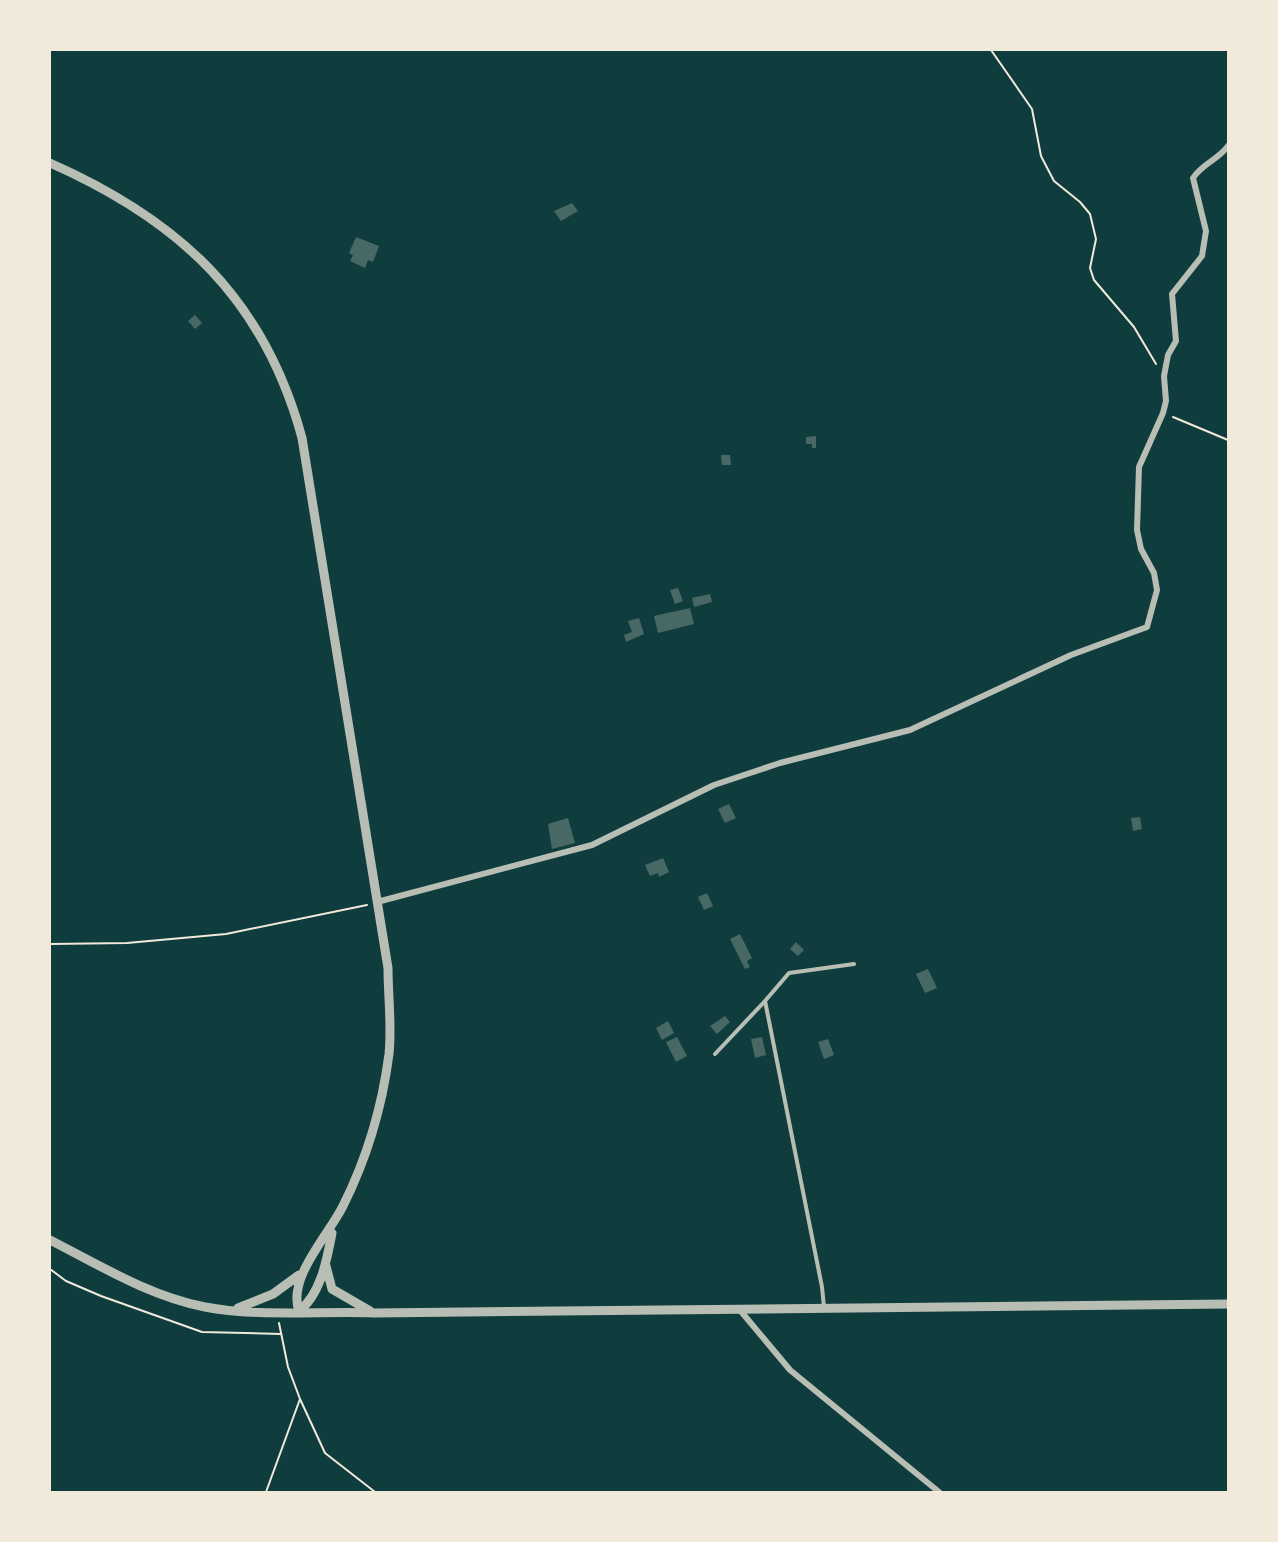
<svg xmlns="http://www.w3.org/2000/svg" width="1278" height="1542" viewBox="0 0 1278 1542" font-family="Spectral,serif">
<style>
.building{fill:#486865}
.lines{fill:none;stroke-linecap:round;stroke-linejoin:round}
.path{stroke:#f1e9da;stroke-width:2}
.service{stroke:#b8beb3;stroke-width:4}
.minor{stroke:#b8beb3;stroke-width:6}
.tertiary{stroke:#b8beb3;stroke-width:9}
</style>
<rect width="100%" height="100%" fill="#0f3d3e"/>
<path class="building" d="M 572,203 L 578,211 L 561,221 L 554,211 Z
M 356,237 L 379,246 L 373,262 L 368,260 L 365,268 L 350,261 L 353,255 L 349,253 Z
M 195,315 L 202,323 L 195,329 L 188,321 Z
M 816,436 L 816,448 L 812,448 L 812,444 L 806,444 L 806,437 Z
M 721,455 L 730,455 L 731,465 L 722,465 Z
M 678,588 L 683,601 L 675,604 L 670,590 Z
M 710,594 L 712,602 L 694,607 L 692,598 Z
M 690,608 L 694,624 L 658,633 L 654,616 Z
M 639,618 L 644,634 L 626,642 L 624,635 L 632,632 L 628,621 Z
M 729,804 L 736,818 L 725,823 L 718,809 Z
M 1140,817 L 1142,829 L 1133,831 L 1131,818 Z
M 568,818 L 575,843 L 552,849 L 548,824 Z
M 663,858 L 669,872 L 659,877 L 658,873 L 650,876 L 645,865 Z
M 707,893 L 713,906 L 704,910 L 698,897 Z
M 740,934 L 752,958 L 747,961 L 750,967 L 745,969 L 730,939 Z
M 796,942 L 804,950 L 798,956 L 790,949 Z
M 928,969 L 937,988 L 925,993 L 916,974 Z
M 725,1016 L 730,1022 L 717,1034 L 710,1026 Z
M 668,1021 L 674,1033 L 662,1040 L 656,1028 Z
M 677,1037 L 687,1056 L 676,1062 L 666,1042 Z
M 762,1037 L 766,1055 L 755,1058 L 751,1039 Z
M 828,1039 L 834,1055 L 824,1059 L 818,1042 Z"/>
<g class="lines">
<path class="path" d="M 991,50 L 1032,109 L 1041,156 L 1054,181 L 1080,202 L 1090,214 L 1096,239 L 1090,268 L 1094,280 L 1134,327 L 1156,364
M 1173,417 L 1228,440
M 50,944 L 127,943 L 226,934 L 367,905
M 50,1269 L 66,1281 L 101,1296 L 202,1332 L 281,1334
M 300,1399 L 325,1453 L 375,1492
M 266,1492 L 300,1399 L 288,1367 L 279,1323"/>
<path class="service" d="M 715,1054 L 765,1001
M 824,1307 L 822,1287 L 765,1001 L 789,973 L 854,964"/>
<path class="minor" d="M 377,902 L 592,845 L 714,785 L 780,763 L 910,730 L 1071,655 L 1147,627 L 1157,590 L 1154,573 L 1141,549 L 1137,530 L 1139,467 L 1163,413 L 1166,401 L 1164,376 L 1168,355 L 1176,341 L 1172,294 L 1202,256 L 1206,231 L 1193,178 C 1202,164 1219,159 1228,146
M 739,1309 L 790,1370 L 939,1492"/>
<path class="tertiary" d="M 50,163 C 179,220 264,298 302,438 L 388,968 C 388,996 392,1026 389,1054 C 382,1108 367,1158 343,1206 C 328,1236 287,1278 299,1311
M 50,1240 C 99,1265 149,1296 205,1307 C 256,1317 321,1311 374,1313 L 1228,1304
M 326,1266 L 332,1289 L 370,1311
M 238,1308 L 273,1294 L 299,1275
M 299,1311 C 321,1294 327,1259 332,1233"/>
</g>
<rect width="1278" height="1542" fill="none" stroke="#f1e9da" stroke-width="102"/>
</svg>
